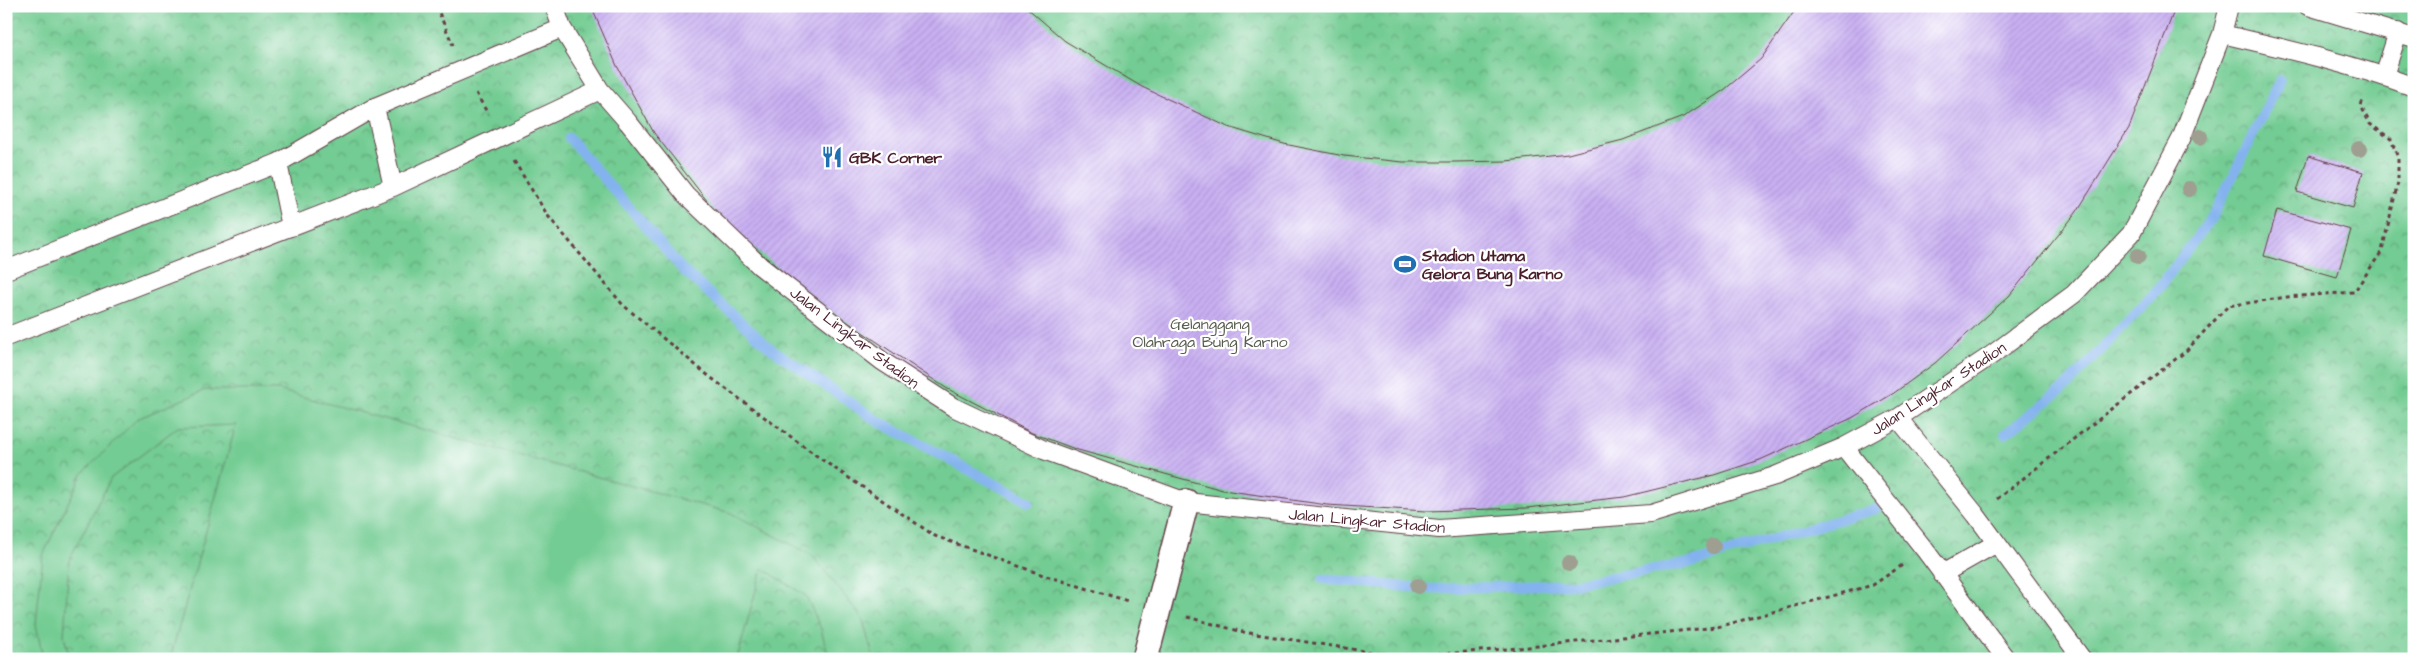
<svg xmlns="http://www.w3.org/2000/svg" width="2420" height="665" viewBox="0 0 2420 665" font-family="'Architects Daughter',sans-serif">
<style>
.park{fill:url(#park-crowns);stroke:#5e765f}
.garden{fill:#73cc93;stroke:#5e765f}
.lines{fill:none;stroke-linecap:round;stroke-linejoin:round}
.stream{stroke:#83b2ee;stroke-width:10}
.building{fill:url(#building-hatch)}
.service-casing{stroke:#643e46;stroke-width:20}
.pedestrian-casing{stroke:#643e46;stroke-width:28}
.path{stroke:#643e46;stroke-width:3;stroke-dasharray:4 4;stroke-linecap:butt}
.service{stroke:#fff;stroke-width:18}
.pedestrian{stroke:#fff;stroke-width:25}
.tree{fill:#9e9f90}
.labels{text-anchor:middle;stroke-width:4.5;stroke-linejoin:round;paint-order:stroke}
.poi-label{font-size:16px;font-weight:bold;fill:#4a1f2b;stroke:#fff;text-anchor:start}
.park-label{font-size:16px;fill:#585c4f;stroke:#fff}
.street-label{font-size:16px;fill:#4a1f2b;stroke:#fff}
</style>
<defs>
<pattern id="park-crowns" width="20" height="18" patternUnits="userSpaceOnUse" patternTransform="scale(1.25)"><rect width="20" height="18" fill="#73cc93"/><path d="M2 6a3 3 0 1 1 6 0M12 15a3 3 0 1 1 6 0" fill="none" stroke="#60a578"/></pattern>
<pattern id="building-hatch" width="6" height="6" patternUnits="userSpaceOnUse" patternTransform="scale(1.25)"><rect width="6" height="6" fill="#c9b0f3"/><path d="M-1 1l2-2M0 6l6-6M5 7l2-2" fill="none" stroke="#ae97d0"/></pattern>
</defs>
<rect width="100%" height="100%" fill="#fff"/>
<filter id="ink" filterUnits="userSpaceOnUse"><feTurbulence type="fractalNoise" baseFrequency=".02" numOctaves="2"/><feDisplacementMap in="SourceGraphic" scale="10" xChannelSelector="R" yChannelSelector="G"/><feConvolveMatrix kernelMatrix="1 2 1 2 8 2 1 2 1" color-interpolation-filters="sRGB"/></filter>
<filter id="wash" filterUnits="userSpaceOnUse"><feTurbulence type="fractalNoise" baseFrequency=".0096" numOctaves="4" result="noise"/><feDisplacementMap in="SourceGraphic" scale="20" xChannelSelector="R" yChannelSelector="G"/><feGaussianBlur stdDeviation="1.12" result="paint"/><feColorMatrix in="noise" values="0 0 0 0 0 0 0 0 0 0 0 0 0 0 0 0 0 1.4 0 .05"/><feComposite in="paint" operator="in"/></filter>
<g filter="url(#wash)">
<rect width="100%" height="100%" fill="#f4f1e0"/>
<path class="park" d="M 6,6 L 2414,6 L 2414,659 L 6,659 Z"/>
<path class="garden" d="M 205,390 L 278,390 L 731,513 L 812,555 L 862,618 L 874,659 L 829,659 L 821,629 L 806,596 L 762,568 L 737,659 L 170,659 L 236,425 L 178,427 L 111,478 L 69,560 L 64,636 L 70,659 L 43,659 L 36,624 L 43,555 L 82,474 L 137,419 Z"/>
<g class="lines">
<path class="stream" d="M 569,138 L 683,270 L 769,347 L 876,420 L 1029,502
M 2005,434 L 2068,385 L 2158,289 L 2214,214 L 2280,80
M 1323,579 L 1429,589 L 1573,584 L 1694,562 L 1876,509"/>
</g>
<g id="blocks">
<path class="building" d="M 591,6 L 1025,6 L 1065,41 L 1142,87 L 1228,127 L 1284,144 L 1344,156 L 1403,162 L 1454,162 L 1506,161 L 1568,154 L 1623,140 L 1683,117 L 1724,90 L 1761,59 L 1798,6 L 2176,6 L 2129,128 L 2076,213 L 2009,296 L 1935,363 L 1894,393 L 1852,418 L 1760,460 L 1714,475 L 1624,497 L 1527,508 L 1426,511 L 1327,505 L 1223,490 L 1078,450 L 1032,433 L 946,388 L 825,307 L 751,245 L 715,211 L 654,133 L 617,66 Z
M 2308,156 L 2363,172 L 2353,208 L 2297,192 Z
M 2277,210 L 2351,230 L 2337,277 L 2264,256 Z"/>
</g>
</g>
<g filter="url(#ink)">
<use href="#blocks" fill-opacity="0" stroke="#643e46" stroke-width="1"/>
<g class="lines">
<g class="service-casing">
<path id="service" d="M 554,6 L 562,28 L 600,90 L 628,122 L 686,195 L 760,266 L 882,361 L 953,407 L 1044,450 L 1186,502 L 1439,529 L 1651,514 L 1775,476 L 1844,447 L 1898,418 L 1993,354 L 2074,294 L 2131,234 L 2181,139 L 2222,34 L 2229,6
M 2308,6 L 2414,38
M 2222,34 C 2287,49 2352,64 2414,87
M 2384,76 L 2398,32
M 375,107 L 393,187
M 278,163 L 291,227
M 6,270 L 278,163 L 375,107 L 562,28
M 6,337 L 393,187 L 600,90
M 1898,418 L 1976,515 L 2082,659
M 1844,447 L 1925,550 L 2006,659
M 1942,574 L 1995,544"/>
</g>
<g class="pedestrian-casing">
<path id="pedestrian" d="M 1145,659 L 1186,502"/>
</g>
<path class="path" d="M 436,6 L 453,45
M 476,93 L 488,114
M 514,161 L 548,216 L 623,305 L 710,377 L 821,459 L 935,536 L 1046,576 L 1128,601
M 1997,499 L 2186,351 L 2228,306 L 2287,297 L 2354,292 L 2382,251 L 2398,182 L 2398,158 L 2391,139 L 2370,124 L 2361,106 L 2363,99
M 1187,617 L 1243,632 L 1402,657 L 1519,648 L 1717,627 L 1873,585 L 1904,564"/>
<use href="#service" class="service"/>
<use href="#pedestrian" class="pedestrian"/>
</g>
<g class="tree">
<circle cx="2200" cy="137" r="8"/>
<circle cx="2359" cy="149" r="8"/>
<circle cx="2189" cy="189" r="8"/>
<circle cx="2138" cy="256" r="8"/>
<circle cx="1713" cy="546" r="8"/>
<circle cx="1569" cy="563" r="8"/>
<circle cx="1418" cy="586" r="8"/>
</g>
</g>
<defs>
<g id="restaurant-bare" transform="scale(1.725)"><path d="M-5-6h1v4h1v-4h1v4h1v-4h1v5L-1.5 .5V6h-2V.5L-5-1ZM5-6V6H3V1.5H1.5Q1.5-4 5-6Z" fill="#1f6fb2" stroke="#fff" stroke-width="2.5" paint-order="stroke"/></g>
<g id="stadium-bare" transform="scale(1.725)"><path d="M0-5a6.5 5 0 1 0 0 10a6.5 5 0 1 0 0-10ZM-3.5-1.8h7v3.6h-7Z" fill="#1f6fb2" stroke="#fff" stroke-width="2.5" paint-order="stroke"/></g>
</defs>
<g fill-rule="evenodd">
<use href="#restaurant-bare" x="832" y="157"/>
<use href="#stadium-bare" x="1405" y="264"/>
</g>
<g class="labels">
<g class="poi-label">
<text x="849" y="163">GBK Corner</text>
<text x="1422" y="261">Stadion Utama<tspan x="1422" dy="18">Gelora Bung Karno</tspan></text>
</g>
<g class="park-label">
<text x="1210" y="329">Gelanggang<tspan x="1210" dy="18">Olahraga Bung Karno</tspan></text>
</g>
<g class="street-label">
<text transform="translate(855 337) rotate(37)" y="6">Jalan Lingkar Stadion</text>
<text transform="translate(1938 388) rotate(-33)" y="6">Jalan Lingkar Stadion</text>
<text transform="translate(1367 520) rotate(5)" y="6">Jalan Lingkar Stadion</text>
</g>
</g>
<rect width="2420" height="665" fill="none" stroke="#fff" stroke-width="25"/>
</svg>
